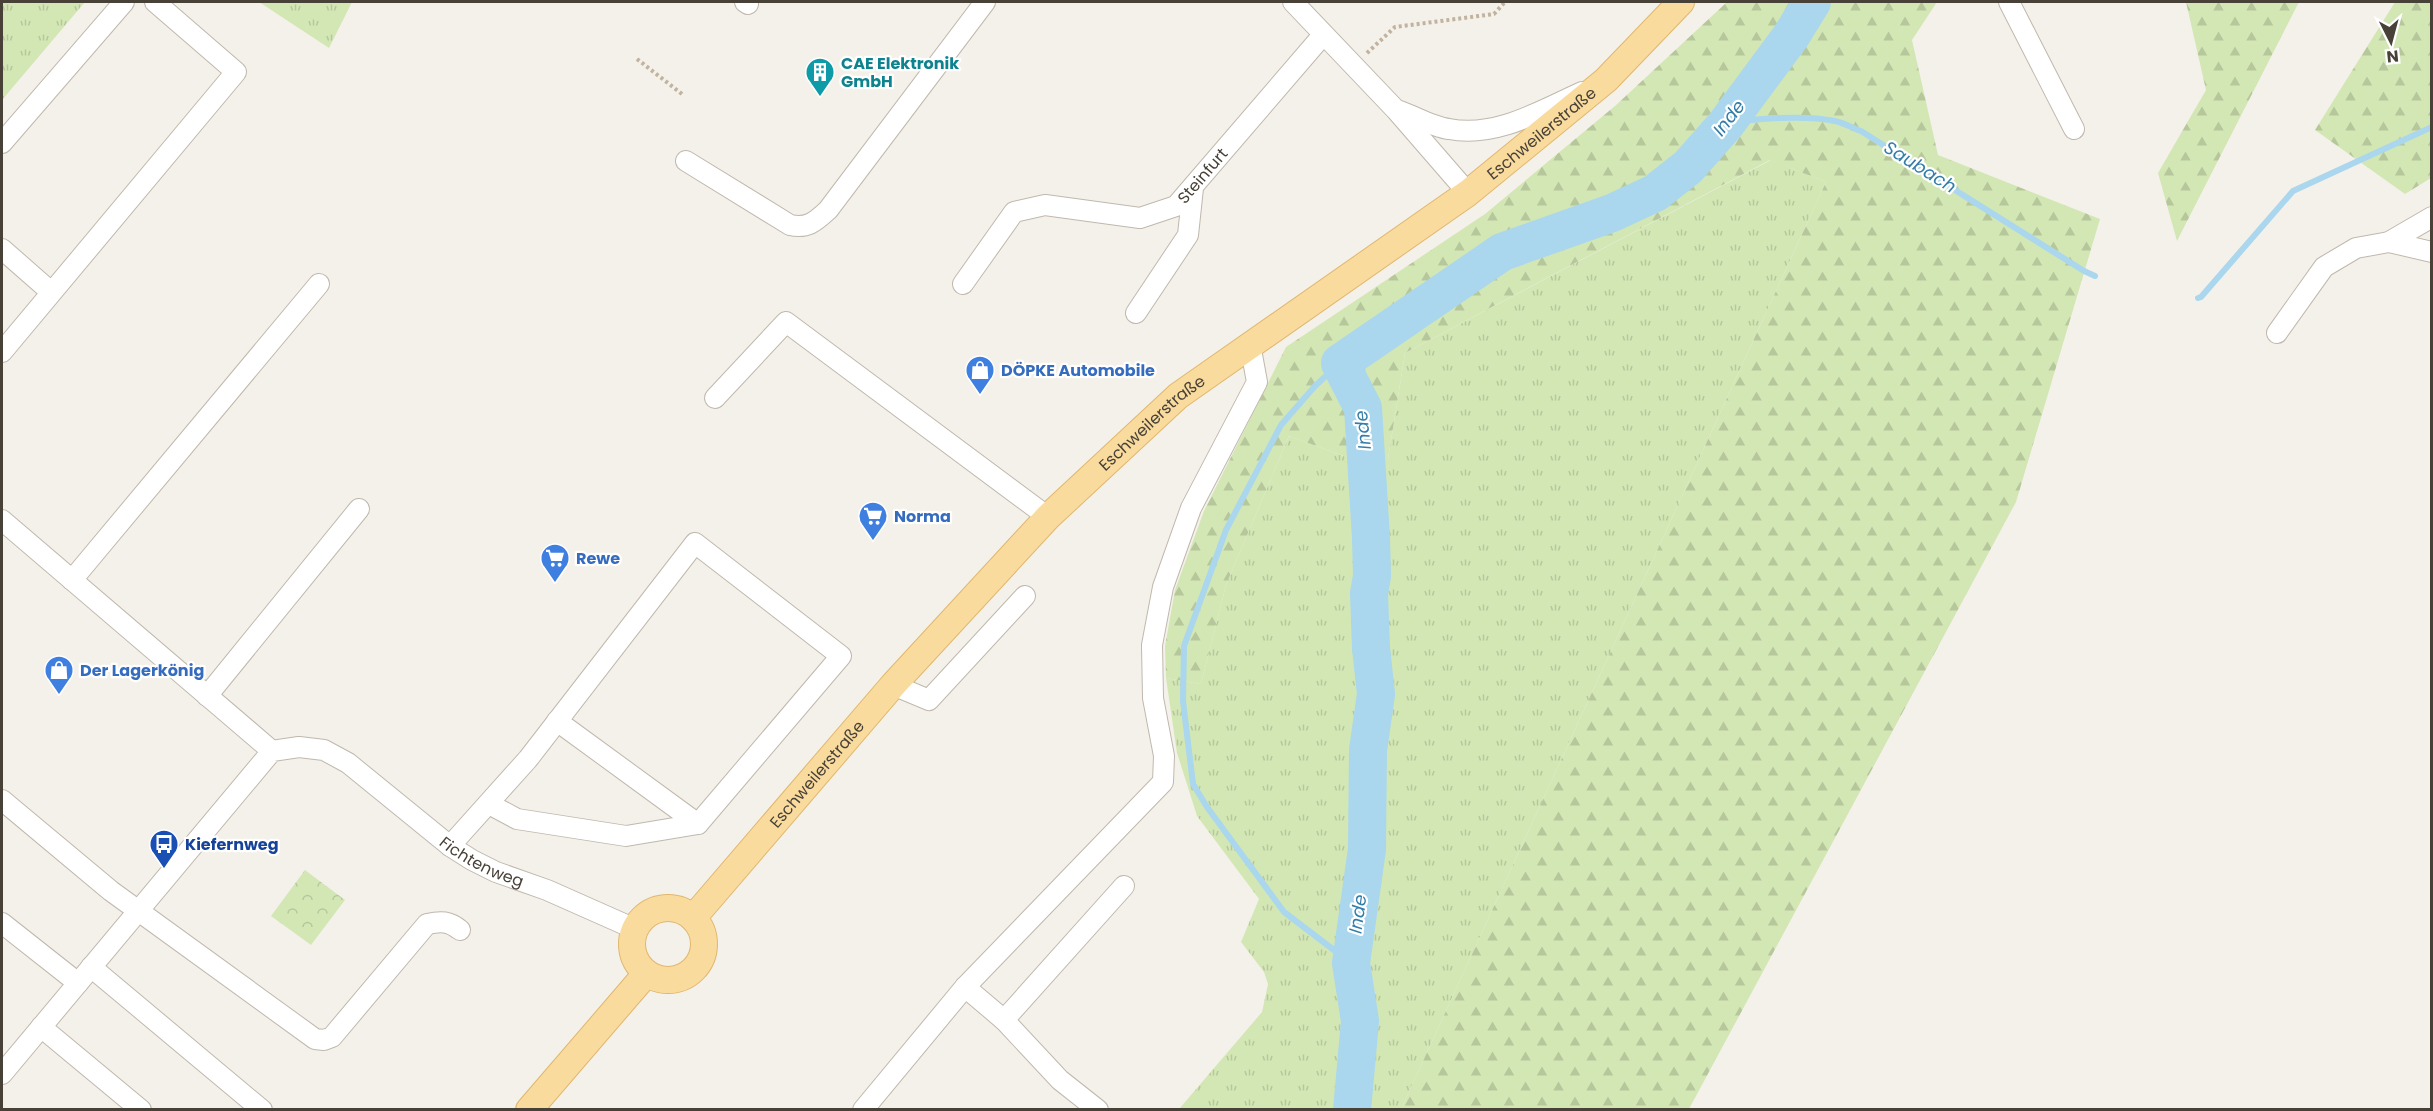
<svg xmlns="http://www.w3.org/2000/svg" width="2433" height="1111" viewBox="0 0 2433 1111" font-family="Poppins,sans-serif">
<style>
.grass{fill:url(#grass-tufts)}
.forest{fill:url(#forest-firs)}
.park{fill:url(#park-crowns)}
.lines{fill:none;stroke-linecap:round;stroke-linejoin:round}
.stream{stroke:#aad6ee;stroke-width:6}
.river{stroke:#aad6ee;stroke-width:38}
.minor-casing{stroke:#c0b8ad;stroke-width:22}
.major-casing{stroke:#e0b76d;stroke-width:28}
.path{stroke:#c1b39f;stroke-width:4;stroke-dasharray:3 3;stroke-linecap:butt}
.minor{stroke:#fff;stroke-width:20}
.major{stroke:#fadb9e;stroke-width:26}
.labels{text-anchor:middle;stroke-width:4.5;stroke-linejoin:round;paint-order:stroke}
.culture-label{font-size:16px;font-weight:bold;fill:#0d838f;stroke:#fff;text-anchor:start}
.street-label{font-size:16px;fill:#484138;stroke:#fff}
.shop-label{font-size:16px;font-weight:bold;fill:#366cbe;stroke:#fff;text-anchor:start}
.transit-label{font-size:16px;font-weight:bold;fill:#164399;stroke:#fff;text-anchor:start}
.water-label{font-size:18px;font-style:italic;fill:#337da9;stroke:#fff}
</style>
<defs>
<pattern id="grass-tufts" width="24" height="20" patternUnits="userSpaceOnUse" patternTransform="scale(1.5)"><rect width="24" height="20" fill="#d3e7b5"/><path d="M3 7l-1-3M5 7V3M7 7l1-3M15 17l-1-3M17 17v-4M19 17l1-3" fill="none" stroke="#b7c79c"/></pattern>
<pattern id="forest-firs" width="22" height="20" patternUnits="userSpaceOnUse" patternTransform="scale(1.5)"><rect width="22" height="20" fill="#d3e7b5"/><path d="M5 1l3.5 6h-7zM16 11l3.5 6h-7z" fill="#b7c79c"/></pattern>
<pattern id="park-crowns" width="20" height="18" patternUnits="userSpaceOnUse" patternTransform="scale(1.5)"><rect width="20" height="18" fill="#d3e7b5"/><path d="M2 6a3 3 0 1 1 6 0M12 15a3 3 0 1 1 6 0" fill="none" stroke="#b7c79c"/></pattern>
</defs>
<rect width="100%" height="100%" fill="#f4f1ea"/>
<path class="grass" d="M 2,2 L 85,2 L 2,100 Z
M 259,2 L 352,2 L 329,48 Z
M 1771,160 L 1826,182 L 1401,1109 L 1179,1109 L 1262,1012 L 1268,984 L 1264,972 L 1241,942 L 1259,899 L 1197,816 L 1177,753 L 1166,678 L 1201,684 L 1226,585 L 1289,436 L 1346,457 L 1388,459 L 1405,353 Z"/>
<path class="forest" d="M 1727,2 L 1937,2 L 1912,40 L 1938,155 L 2100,219 L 2016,502 L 1689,1109 L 1401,1109 L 1826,182 L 1770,160 L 1405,353 L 1388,459 L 1346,457 L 1289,436 L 1226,585 L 1201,684 L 1166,678 L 1165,646 L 1175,590 L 1204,511 L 1286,347 L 1485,214 L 1615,106 Z
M 2186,2 L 2299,2 L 2177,241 L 2158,173 L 2206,90 Z
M 2395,2 L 2431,2 L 2431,178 L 2405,194 L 2315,130 Z"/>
<path class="park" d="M 305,870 L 345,900 L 311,945 L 271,916 Z"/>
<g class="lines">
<path class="stream" d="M 1726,124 C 1756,118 1805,115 1835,121 C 1844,123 1853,128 1861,131 L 2084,271 L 2095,276
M 2198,298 L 2201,297 L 2293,191 L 2432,127
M 1340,363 L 1315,386 L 1281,425 L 1226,530 L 1184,646 L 1183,701 L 1193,784 L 1207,807 L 1284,912 L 1351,963"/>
<path class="river" d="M 1352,1110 L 1360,1021 L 1351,963 L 1367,849 L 1368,750 L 1376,694 L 1371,648 L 1369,593 L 1372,576 L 1371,538 L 1363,408 L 1340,363 L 1502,252 L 1612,213 L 1655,193 L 1688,167 L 1726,124 L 1791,36 L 1812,2"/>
<g class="minor-casing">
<g id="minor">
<path d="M 745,2 L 748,4"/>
<path d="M 1293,2 L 1396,110 L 1468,193"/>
<path d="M 2009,2 L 2074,129"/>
<path d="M 1400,111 C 1416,117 1433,127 1449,129 C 1496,138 1540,111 1582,92"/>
<path d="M 2,143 L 124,2"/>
<path d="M 686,161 L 790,225 C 807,229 815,222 828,210 L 985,2"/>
<path d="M 2389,242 L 2432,217"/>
<path d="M 2,249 L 51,292"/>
<path id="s1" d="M 963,284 L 1014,212 L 1045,205 L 1140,218 L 1176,206 L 1323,35"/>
<path d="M 1136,313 L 1188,235 L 1193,188"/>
<path d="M 2277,333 L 2324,267 L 2356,248 L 2389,242 L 2432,252"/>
<path d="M 2,352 L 236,72 L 155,2"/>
<path d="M 715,398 L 786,322 L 1048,517"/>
<path d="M 2,520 L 272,751"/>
<path d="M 72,580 L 319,284"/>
<path d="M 893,685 L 929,700 L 1025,596"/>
<path d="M 207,696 L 359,509"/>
<path d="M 557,721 L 698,824"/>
<path d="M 2,800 L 111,891 L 315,1039 L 324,1040 L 332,1037 L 427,924 C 441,921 449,921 460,930"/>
<path d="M 450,846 L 528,759 L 695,543 L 841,656 L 698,824 L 626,836 L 517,819 L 489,804"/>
<path d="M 2,923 L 78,983"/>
<path d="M 91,967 L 262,1110"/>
<path d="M 1004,1020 L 1124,886"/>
<path d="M 41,1027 L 141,1110"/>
<path id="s2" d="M 2,1074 L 272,751 L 299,747 L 324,750 L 348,763 L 450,846 L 472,860 L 496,872 L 547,890 L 635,929"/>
<path d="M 863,1110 L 965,987"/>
<path d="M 1098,1110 L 1060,1080 L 1004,1020 L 965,987 L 1163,782 L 1164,756 L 1153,698 L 1152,645 L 1163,587 L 1191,508 L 1257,382 L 1250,344"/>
</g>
</g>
<g class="major-casing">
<g id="major">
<circle cx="668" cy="944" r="36"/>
<path id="s3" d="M 693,918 L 893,685 L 1048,517 L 1178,396 L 1468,193 L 1606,80 L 1681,2"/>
<path d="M 529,1110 L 646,974"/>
</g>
</g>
<path class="path" d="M 1367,53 L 1395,27 L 1494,14 L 1505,2
M 637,59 L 682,94"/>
<use href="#minor" class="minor"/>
<use href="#major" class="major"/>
</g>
<defs>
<g id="building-pin" transform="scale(1.5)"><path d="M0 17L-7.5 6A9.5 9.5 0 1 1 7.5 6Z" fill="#0f9aa8" stroke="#fff"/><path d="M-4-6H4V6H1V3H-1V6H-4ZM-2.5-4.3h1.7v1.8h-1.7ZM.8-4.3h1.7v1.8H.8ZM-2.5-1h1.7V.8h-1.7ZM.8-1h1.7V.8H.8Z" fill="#fff"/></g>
<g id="shop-pin" transform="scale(1.5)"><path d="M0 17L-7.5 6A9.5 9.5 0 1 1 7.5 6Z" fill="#3f7fe0" stroke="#fff"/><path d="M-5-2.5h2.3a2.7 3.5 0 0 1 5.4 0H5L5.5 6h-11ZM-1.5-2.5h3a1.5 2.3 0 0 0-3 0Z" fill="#fff"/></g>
<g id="supermarket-pin" transform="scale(1.5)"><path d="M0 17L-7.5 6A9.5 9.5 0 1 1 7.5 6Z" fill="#3f7fe0" stroke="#fff"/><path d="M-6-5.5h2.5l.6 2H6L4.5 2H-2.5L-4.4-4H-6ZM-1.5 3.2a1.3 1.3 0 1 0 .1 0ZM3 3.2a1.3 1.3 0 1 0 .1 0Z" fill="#fff"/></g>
<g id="bus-pin" transform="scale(1.5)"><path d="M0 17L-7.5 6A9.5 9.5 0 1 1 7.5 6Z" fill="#1a4fb4" stroke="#fff"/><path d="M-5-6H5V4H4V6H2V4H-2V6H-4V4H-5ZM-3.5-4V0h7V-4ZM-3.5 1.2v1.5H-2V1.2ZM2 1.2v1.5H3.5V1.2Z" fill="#fff"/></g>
</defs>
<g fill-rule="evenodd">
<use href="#building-pin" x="820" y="72"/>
<use href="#shop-pin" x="980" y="370"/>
<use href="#supermarket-pin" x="873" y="516"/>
<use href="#supermarket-pin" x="555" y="558"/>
<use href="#shop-pin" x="59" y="670"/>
<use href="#bus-pin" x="164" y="844"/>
</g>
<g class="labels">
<g class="culture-label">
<text x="841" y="69">CAE Elektronik<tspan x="841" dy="18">GmbH</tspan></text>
</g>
<g class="street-label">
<text dy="6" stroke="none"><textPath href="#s3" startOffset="1162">Eschweilerstraße</textPath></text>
<text dy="6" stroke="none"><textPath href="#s1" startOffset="294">Steinfurt</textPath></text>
<text dy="6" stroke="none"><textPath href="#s3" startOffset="676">Eschweilerstraße</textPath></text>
<text dy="6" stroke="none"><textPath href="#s3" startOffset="190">Eschweilerstraße</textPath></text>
<text dy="6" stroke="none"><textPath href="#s2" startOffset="668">Fichtenweg</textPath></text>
</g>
<g class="shop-label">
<text x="1001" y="376">DÖPKE Automobile</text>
<text x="894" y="522">Norma</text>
<text x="576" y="564">Rewe</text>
<text x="80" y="676">Der Lagerkönig</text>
</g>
<g class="transit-label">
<text x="185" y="850">Kiefernweg</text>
</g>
<g class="water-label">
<text transform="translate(1729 118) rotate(-52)" y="6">Inde</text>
<text transform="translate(1920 167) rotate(32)" y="6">Saubach</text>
<text transform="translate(1363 430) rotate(-96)" y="6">Inde</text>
<text transform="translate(1358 914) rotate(-82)" y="6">Inde</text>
</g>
</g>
<rect width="2433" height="1111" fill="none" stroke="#484138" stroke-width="6"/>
<g transform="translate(2391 42) rotate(174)" stroke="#ffffff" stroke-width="4.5" paint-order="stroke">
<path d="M0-4.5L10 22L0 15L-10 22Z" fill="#484138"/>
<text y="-9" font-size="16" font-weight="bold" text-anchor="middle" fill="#484138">N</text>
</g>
</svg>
